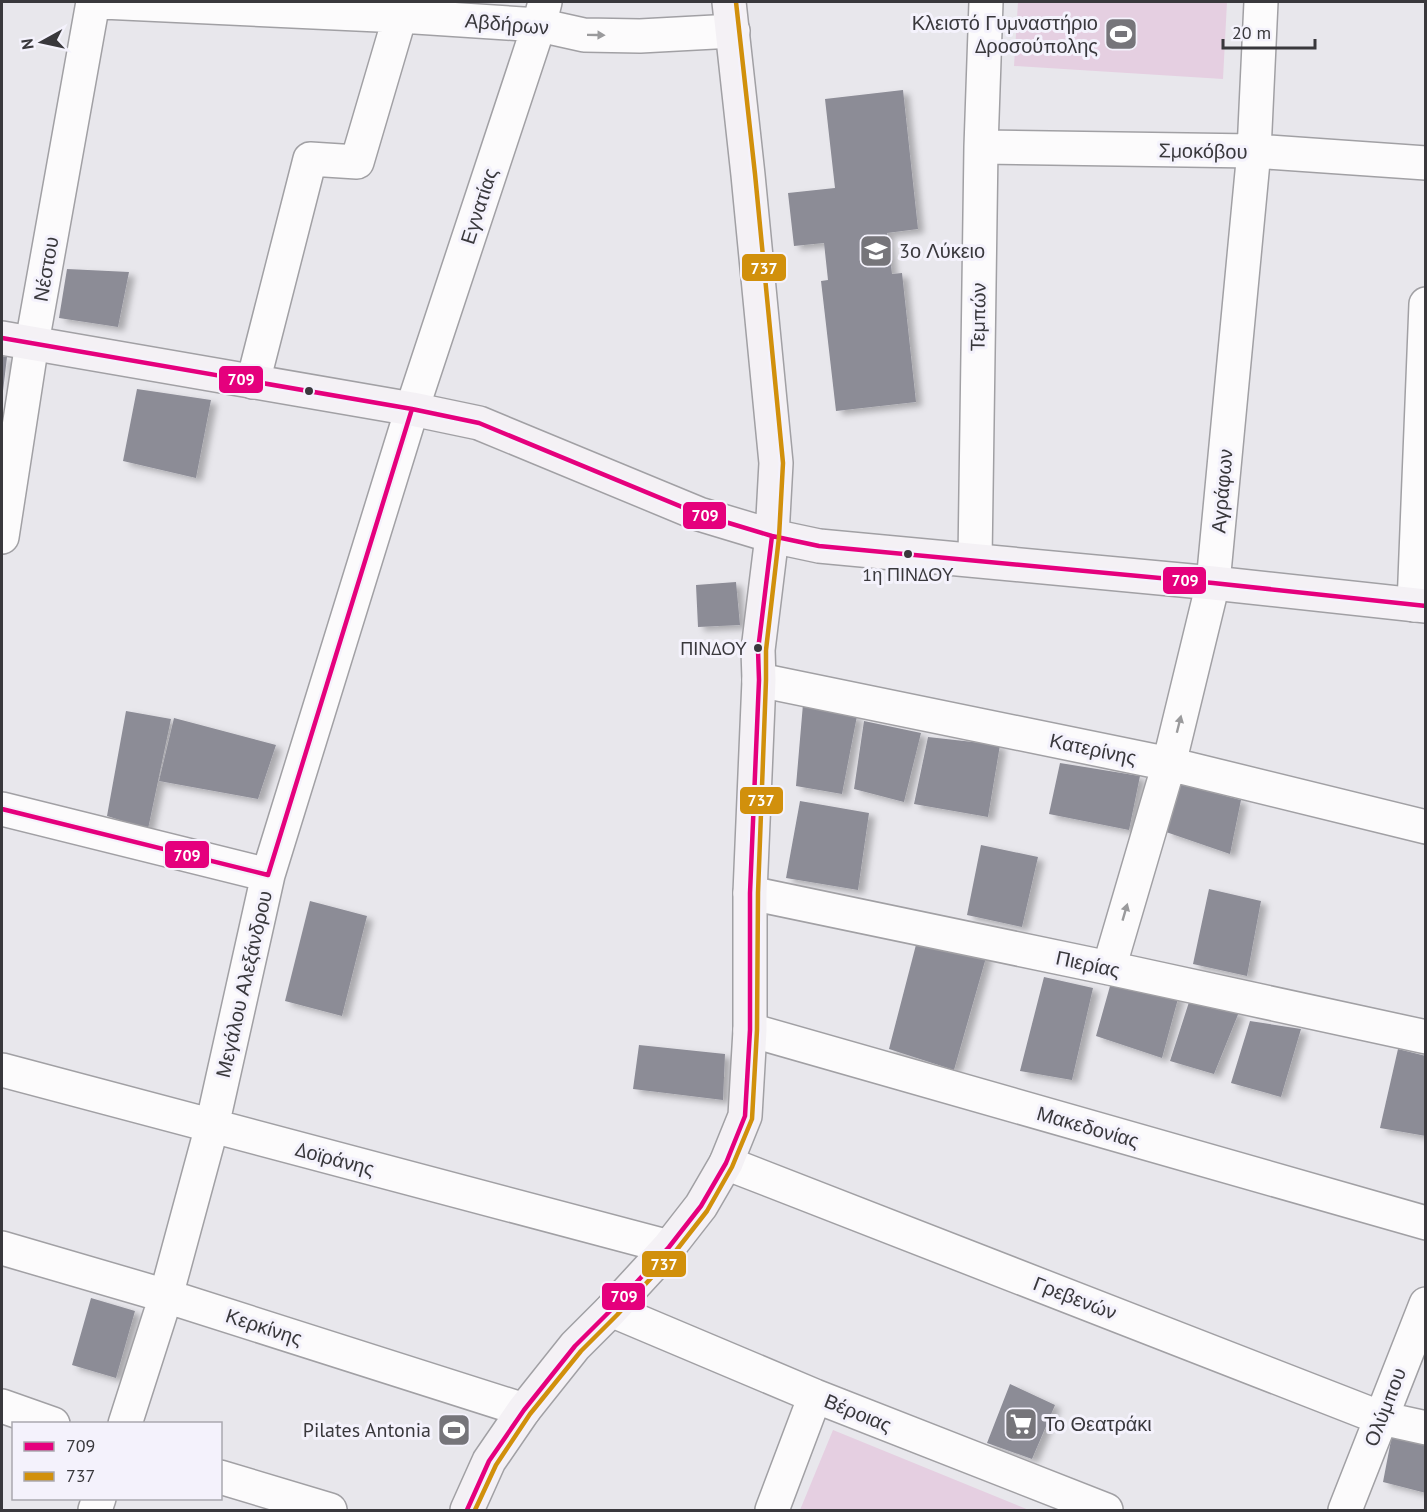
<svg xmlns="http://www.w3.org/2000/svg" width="1427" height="1512" viewBox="0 0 1427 1512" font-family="'PT Sans',sans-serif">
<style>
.green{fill:#e5cfe1}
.building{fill:#8c8c96;filter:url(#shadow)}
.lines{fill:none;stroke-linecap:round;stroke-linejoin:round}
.street-casing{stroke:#a1a0a4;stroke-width:36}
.secondary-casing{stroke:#a1a0a4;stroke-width:36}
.street{stroke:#fcfbfc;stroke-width:33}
.secondary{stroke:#f4f1f5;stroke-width:33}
.bus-1-casing{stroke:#f4f2fc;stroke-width:9}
.bus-2-casing{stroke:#f4f2fc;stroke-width:9}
.bus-1{stroke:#e5007d;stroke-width:4.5}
.bus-2{stroke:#d1900c;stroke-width:4.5}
.oneway{fill:#9a9a9c}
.bus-dot{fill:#39383c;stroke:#f4f2fc;stroke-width:2}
.labels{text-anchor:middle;stroke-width:6;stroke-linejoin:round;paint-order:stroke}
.bus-label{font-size:18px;fill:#39383c;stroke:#f4f2fc}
.poi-label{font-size:20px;fill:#39383c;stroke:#f4f2fc;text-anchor:end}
.street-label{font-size:20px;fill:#39383c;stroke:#f4f2fc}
.line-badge{stroke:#f4f2fc;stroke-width:2}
.badge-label{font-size:16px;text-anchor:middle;font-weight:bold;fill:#fff}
</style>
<defs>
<filter id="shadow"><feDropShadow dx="6" dy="4" stdDeviation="3" flood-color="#0004"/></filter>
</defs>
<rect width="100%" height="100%" fill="#e8e7ec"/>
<path class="green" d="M 1018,2 L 1227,2 L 1223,79 L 1014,66 Z
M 833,1430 L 1029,1510 L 800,1510 Z"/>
<path class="building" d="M 903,90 L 918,229 L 887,233 L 892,274 L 902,273 L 916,402 L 836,411 L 821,281 L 828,280 L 824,243 L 794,246 L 788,193 L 835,188 L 825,99 Z
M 67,269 L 129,272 L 118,327 L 59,318 Z
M 2,356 L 7,357 L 3,391 L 2,391 Z
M 137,389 L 211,400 L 196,478 L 123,461 Z
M 736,582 L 740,625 L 698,627 L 696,585 Z
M 803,704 L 857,716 L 842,794 L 796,786 Z
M 126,711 L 171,719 L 148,829 L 107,816 Z
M 174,718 L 276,745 L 258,799 L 159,781 Z
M 864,721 L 921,733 L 904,802 L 854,789 Z
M 928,737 L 1000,745 L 988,817 L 914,804 Z
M 1060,763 L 1140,776 L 1129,830 L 1049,814 Z
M 1180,784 L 1241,800 L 1230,854 L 1166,832 Z
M 800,801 L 869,813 L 858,890 L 786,878 Z
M 981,845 L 1038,857 L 1022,927 L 967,915 Z
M 1209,889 L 1261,901 L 1247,976 L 1193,964 Z
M 310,901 L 367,916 L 342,1016 L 285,1001 Z
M 918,937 L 987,954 L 954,1070 L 889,1049 Z
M 1044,977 L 1093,988 L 1072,1080 L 1020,1071 Z
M 1112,979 L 1179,995 L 1162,1058 L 1096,1036 Z
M 1189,1002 L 1239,1012 L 1214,1074 L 1170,1061 Z
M 1250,1021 L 1301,1029 L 1281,1097 L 1231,1083 Z
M 639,1045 L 725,1054 L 723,1100 L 633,1089 Z
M 1398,1049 L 1426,1056 L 1426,1136 L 1380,1128 Z
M 91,1298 L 135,1311 L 116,1378 L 72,1365 Z
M 1010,1384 L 1055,1405 L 1032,1459 L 987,1443 Z
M 1392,1435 L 1426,1441 L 1426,1493 L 1383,1482 Z"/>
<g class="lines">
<g class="street-casing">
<path id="street" d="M 102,2 L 400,16 L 539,25 L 584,35 L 640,36 L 733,31
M 981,147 L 1254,151 L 1426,163
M 253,382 L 310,159 L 357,162 L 400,16
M 2,537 L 32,343 L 93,2
M 975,560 L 981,147 L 986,2
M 1414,605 L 1426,304
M 759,680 L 1169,764 L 1426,827
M 2,809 L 268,875
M 750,893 L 1109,968 L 1426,1037
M 1109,968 L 1169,764 L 1213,583 L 1254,151 L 1261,2
M 750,1030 L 1426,1223
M 2,1070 L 669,1247
M 726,1163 L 1381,1418 L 1426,1428
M 2,1248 L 166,1296 L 524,1410
M 611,1310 L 815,1396 L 1106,1510
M 2,1406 L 53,1424
M 125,1424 L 166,1296 L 212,1126 L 268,875 L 412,409 L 539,25 L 545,2
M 220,1477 L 330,1510
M 95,1510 L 99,1498
M 772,1510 L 815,1396
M 1345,1510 L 1426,1304"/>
</g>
<g class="secondary-casing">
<path id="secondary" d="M 2,338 L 412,409 L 479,423 L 699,514 L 772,536 L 819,546 L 1213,583 L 1426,606
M 467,1510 L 489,1461 L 524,1410 L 575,1346 L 611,1310 L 669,1247 L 701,1206 L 726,1163 L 745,1116 L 750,1030 L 750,893 L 759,680 L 758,650 L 772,536 L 776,463 L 748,175 L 729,2"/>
</g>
<use href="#street" class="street"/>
<use href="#secondary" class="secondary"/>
<g class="bus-1-casing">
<path id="bus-1" d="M 2,338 L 412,409 L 479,423 L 699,514 L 772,536 L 819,546 L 1213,583 L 1426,606
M 2,809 L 268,875 L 412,409
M 467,1510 L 489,1461 L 524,1410 L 575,1346 L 611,1310 L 669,1247 L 701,1206 L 726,1163 L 745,1116 L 750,1030 L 750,893 L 759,680 L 758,650 L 772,536"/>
</g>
<g class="bus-2-casing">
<path id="bus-2" d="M 475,1510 L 496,1465 L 530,1414 L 581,1351 L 617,1315 L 675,1252 L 707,1211 L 732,1167 L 752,1119 L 757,1030 L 758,893 L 766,680 L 766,650 L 779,537 L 783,463 L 755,174 L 736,2"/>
</g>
<use href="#bus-1" class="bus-1"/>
<use href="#bus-2" class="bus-2"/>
</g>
<defs><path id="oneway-solid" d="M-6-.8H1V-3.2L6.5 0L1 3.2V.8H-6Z" transform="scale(1.5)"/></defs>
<g class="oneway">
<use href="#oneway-solid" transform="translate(596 35) rotate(1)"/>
<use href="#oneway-solid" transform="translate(1179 724) rotate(-76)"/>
<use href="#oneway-solid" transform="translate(1125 912) rotate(-74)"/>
</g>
<defs>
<g id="stadium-square" transform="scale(1.725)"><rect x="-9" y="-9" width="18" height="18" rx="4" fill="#76757a" stroke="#f4f2fc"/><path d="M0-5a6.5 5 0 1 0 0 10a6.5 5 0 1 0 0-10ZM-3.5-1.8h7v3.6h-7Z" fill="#fff"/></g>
<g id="school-square" transform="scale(1.725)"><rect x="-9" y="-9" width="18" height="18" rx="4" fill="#76757a" stroke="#f4f2fc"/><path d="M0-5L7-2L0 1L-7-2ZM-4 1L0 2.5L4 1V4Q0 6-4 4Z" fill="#fff"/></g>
<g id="supermarket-square" transform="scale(1.725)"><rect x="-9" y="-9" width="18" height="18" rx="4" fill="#76757a" stroke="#f4f2fc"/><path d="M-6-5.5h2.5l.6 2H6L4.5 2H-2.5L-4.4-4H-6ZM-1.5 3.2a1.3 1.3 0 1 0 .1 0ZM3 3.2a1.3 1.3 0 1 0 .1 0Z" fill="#fff"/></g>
</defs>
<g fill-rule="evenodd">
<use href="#stadium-square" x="1121" y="34"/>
<use href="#school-square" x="876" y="251"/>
<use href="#supermarket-square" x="1021" y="1424"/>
<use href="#stadium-square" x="454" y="1430"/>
</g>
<g class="bus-dot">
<circle cx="309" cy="391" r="5"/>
<circle cx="908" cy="554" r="5"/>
<circle cx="758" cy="648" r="5"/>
</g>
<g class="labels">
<g class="bus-label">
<text x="908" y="581">1η ΠΙΝΔΟΥ</text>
<text x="747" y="655" text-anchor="end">ΠΙΝΔΟΥ</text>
</g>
<g class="poi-label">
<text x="1098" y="30">Κλειστό Γυμναστήριο<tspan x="1098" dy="23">Δροσούπολης</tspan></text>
<text x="899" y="258" text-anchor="start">3ο Λύκειο</text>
<text x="1044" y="1431" text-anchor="start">Το Θεατράκι</text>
<text x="431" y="1437">Pilates Antonia</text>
</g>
<g class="street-label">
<text transform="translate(507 24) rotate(5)" y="7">Αβδήρων</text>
<text transform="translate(1203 151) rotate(1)" y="7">Σμοκόβου</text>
<text transform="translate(479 206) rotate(-72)" y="7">Εγνατίας</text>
<text transform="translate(46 269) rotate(-80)" y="7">Νέστου</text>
<text transform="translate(978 317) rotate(-89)" y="7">Τεμπών</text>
<text transform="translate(1222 491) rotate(-85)" y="7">Αγράφων</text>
<text transform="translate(1093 749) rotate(12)" y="7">Κατερίνης</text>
<text transform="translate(1088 964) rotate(12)" y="7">Πιερίας</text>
<text transform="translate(244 984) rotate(-77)" y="7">Μεγάλου Αλεξάνδρου</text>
<text transform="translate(1088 1127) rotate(16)" y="7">Μακεδονίας</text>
<text transform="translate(335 1159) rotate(15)" y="7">Δοϊράνης</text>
<text transform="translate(1075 1298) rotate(21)" y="7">Γρεβενών</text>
<text transform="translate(264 1327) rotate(18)" y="7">Κερκίνης</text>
<text transform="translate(1385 1407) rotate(-69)" y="7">Ολύμπου</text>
<text transform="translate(858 1413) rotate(22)" y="7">Βέροιας</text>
</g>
</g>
<g class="line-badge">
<rect x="741" y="253" width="46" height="29" rx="6" fill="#d1900c"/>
<rect x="218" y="365" width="46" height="29" rx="6" fill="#e5007d"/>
<rect x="682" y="501" width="45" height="29" rx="6" fill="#e5007d"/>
<rect x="1162" y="566" width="45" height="29" rx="6" fill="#e5007d"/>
<rect x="739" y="786" width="45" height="29" rx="6" fill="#d1900c"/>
<rect x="164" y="840" width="46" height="29" rx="6" fill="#e5007d"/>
<rect x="641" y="1250" width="46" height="28" rx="6" fill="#d1900c"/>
<rect x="601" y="1282" width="45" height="29" rx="6" fill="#e5007d"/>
</g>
<g class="badge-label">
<text x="764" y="274">737</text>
<text x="241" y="385">709</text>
<text x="705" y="521">709</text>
<text x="1185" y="586">709</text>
<text x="761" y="806">737</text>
<text x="187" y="861">709</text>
<text x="664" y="1270">737</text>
<text x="624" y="1302">709</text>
</g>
<rect width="1427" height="1512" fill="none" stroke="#39383c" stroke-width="6"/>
<rect x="12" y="1422" width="210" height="78" fill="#f4f2fc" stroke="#a9a8af" stroke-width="1.5"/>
<rect x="24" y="1442" width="30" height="9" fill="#e5007d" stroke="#a9a8af" stroke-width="1.5"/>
<text x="66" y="1452" font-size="18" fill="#39383c">709</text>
<rect x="24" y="1472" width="30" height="9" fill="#d1900c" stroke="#a9a8af" stroke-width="1.5"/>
<text x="66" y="1482" font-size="18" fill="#39383c">737</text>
<g transform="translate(42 42) rotate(262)" stroke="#f4f2fc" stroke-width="4.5" paint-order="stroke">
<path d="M0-4.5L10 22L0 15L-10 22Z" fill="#39383c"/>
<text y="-9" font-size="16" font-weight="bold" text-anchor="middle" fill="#39383c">N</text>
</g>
<path d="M1223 39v9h92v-9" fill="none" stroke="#39383c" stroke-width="3"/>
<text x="1232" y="39" font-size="18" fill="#39383c" stroke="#f4f2fc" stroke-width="4.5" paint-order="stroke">20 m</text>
</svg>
